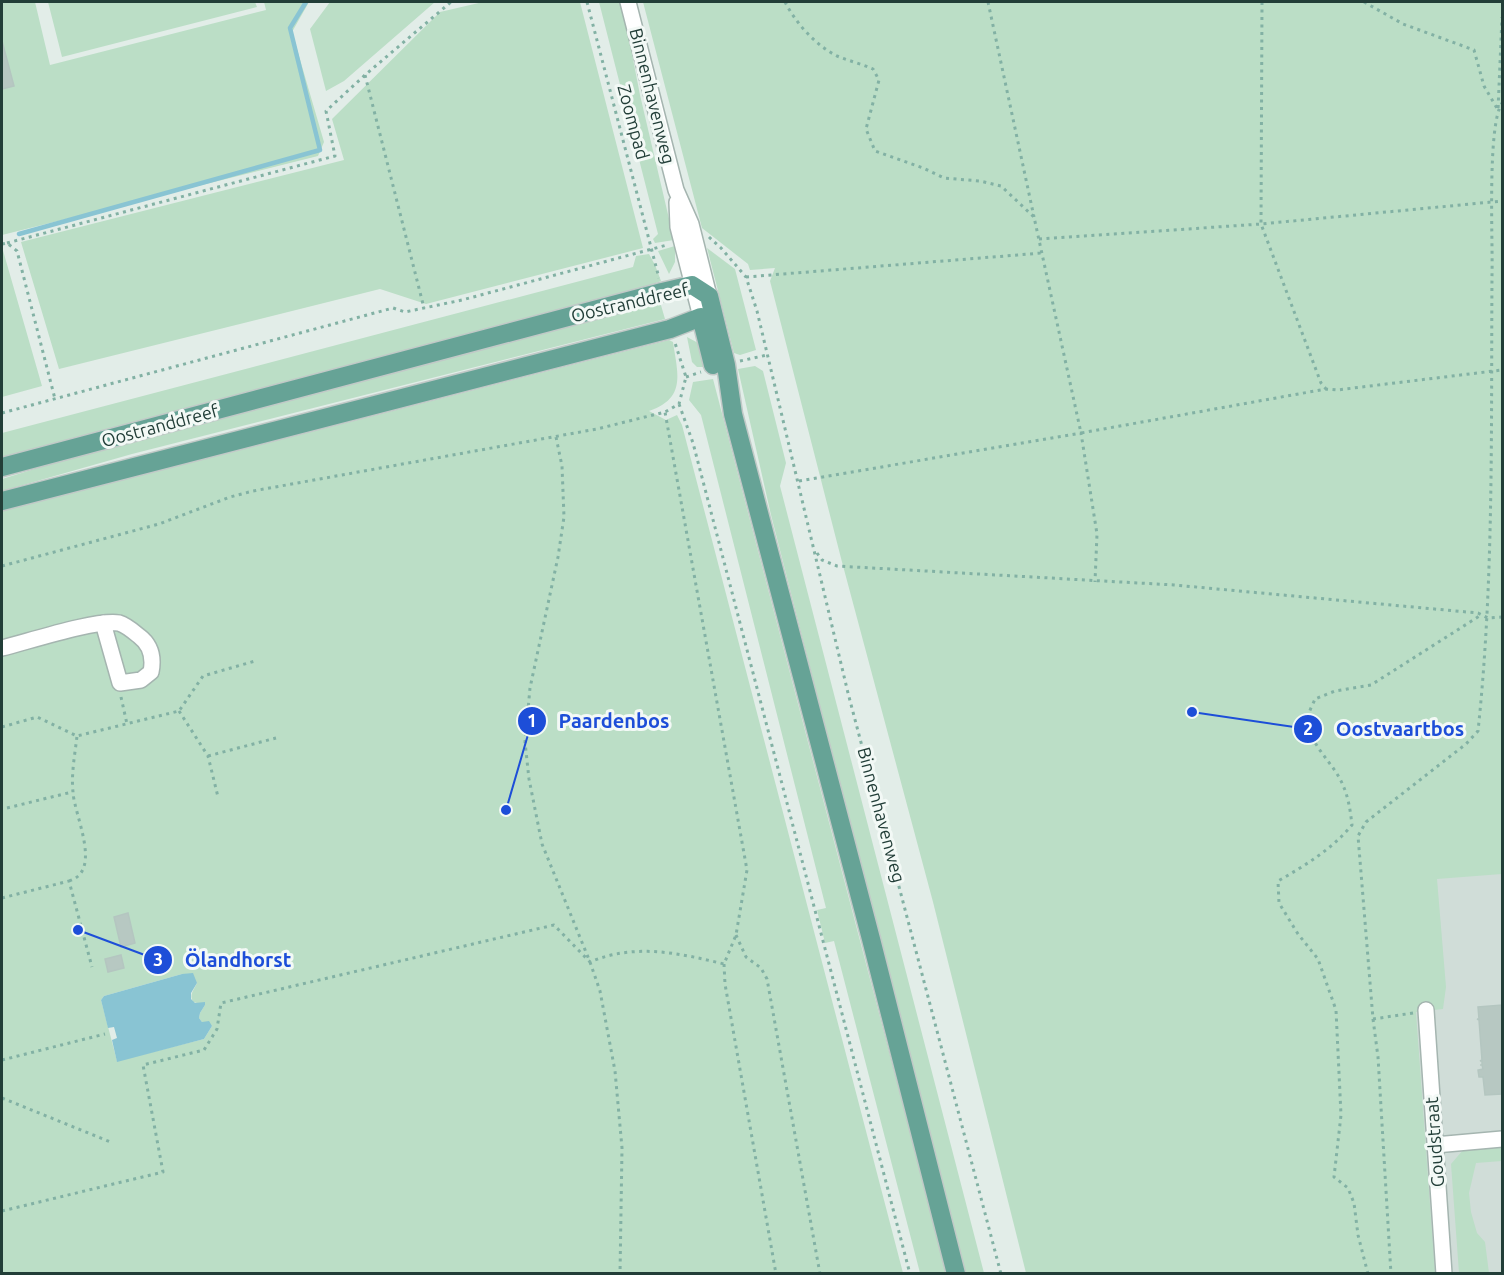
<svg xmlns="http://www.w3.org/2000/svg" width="1504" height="1275" viewBox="0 0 1504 1275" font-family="Ubuntu,sans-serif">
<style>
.built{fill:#d0ddd8}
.green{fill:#bbdec6;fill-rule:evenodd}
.water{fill:#89c4d3}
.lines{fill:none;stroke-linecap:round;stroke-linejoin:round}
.stream{stroke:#89c4d3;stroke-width:4.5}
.building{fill:#b7c8c2;stroke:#b4c6c0;stroke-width:1.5}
.minor-casing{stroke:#a5b5b0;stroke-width:18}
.major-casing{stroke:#c1c9c7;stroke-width:21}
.path{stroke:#82b1a4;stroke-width:3;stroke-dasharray:3 4.5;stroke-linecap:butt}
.minor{stroke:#fff;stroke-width:15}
.major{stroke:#66a396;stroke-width:18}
.labels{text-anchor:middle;stroke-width:6;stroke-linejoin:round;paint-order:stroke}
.street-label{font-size:18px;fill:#223e38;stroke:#f3f9f6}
.leader{fill:none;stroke:#1d4ed8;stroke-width:2}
.callout-dot{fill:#1d4ed8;stroke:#f3f9f6;stroke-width:2}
.mark-label{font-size:18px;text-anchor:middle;font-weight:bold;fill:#fff}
.callout-label{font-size:20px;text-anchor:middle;font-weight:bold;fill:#1d4ed8;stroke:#f3f9f6;stroke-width:6;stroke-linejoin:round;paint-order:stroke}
</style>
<rect width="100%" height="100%" fill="#e2ede8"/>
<path class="built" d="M 1502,866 L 1502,1273 L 1431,1273 L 1395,875 Z"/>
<path class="green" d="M 2,2 L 35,2 L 50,65 L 266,10 L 264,2 L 309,2 L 292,32 L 324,142 L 318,156 L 2,235 Z
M 48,2 L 255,2 L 257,7 L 62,57 Z
M 330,2 L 435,2 L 344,81 L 326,91 L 310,29 Z
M 483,2 L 580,2 L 643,248 L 426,304 L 380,289 L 59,369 L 21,242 L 344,160 L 332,119 L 440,12 Z
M 599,2 L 622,2 L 640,95 L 674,240 L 655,243 L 653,239 L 658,234 Z
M 643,2 L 1502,2 L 1502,874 L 1437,879 L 1446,987 L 1443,1009 L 1416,1012 L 1435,1273 L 1026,1273 L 933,902 L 842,562 L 770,281 L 775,268 L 750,270 L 748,264 L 702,228 Z
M 675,246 L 675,262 L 669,274 L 658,251 Z
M 2,247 L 42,386 L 2,397 Z
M 707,248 L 735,269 L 756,350 L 740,355 L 734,353 Z
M 649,254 L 655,265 L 661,281 L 648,286 L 261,389 L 94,439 L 2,463 L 2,433 L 633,267 L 636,256 Z
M 658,295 L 665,319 L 132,454 L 2,491 L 2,479 L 132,439 Z
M 687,337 L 700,344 L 708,367 L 697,367 L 692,362 Z
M 669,340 L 673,342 C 678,375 686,398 649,411 L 666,420 L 677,415 L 682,425 L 903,1273 L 2,1273 L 2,511 ZM 182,974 L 197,983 C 194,990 189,994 193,1002 L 205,1005 L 200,1013 L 199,1018 L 202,1022 L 212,1026 L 204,1039 L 117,1061 L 101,1000 L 104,996 Z
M 755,366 L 763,371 L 786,463 L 780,486 L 984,1273 L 965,1273 L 771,515 L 738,369 Z
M 713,379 L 947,1273 L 920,1273 L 834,941 L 825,943 L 817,910 L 826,908 L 701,415 L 689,400 L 693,382 Z
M 1502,1146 L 1502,1161 L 1476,1163 L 1469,1193 L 1471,1212 L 1477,1233 L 1485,1242 L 1489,1273 L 1459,1273 L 1451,1164 L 1463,1150 Z"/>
<path class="water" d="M 193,973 L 197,983 L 191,993 L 191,999 L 195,1003 L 205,1002 L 205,1005 L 200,1013 L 199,1018 L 202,1022 L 209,1021 L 212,1026 L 204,1039 L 117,1062 L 112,1040 L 117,1038 L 114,1027 L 108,1028 L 101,1000 L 104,996 L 182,974 Z"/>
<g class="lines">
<path class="stream" d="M 19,234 L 320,150 L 290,28 L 306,2"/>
</g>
<path class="building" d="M 2,41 L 14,86 L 2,89 Z
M 128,913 L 135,943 L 121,947 L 114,917 Z
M 121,955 L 124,968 L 108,972 L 105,959 Z
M 1502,1005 L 1502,1094 L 1485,1095 L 1483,1077 L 1479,1077 L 1478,1070 L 1483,1069 L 1482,1065 L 1480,1065 L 1482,1065 L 1482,1061 L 1480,1061 L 1482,1060 L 1479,1020 L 1477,1019 L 1479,1019 L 1478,1007 Z"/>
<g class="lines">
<g class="minor-casing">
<path id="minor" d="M 628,2 L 676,190 L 691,224 L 709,296 L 706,303
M 677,202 L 678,227 L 701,317
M 2,648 C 27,642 96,619 119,623 C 126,625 133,631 139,636 C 151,645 154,657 151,672 L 141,680 L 120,683 L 103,623
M 1426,1010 L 1444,1274
M 1435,1145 L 1502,1139"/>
</g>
<g class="major-casing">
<path id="major" d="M 2,467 L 662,292 L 692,285 L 709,296 L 726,365 L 733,414 L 871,939 L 956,1274
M 2,501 L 670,329 L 701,317 L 713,365"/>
</g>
<path class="path" d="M 587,2 L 659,278
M 785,2 C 796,23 815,45 837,56 C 849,61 862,64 873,69 L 879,80 L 866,129 L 875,151 L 923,168 L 944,178 L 980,181 L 1001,186 L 1034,217 L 1081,433 L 1326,389 L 1337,390 L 1502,370
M 988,2 L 1034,217
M 1262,2 L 1261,224 L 1321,383 L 1326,389
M 1364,2 L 1403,24 L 1474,50 L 1484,86 L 1498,110 L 1502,17
M 365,75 L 424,308
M 709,237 L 721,248 L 746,277 L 757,311 L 848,693 L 1001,1274
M 1039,239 L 1261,224 L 1502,201
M 7,243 L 335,156 L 326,111 L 365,75 L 451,2
M 2,244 L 7,243 L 17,251 L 55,399
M 746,277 L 1042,253
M 740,361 L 767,355
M 686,377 L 701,372
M 679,404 L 693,443 L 910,1274
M 2,413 L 393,308 L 405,312 L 462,300 L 667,245
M 556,437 L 562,466 L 564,517 L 558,557 L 530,688 L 525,742 L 529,779 L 542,844 L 590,962 L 600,991 L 615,1071 L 622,1148 L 620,1274
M 799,481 L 1081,433 L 1097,534 L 1095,582
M 817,553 L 822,560 L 837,566 L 1174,585 L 1478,613 L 1488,618 L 1502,617
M 2,566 L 159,524 L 230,497 L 253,491 L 597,429 L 665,412 L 679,404 L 686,377 L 675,343
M 121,697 L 127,724
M 179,711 L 208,756 L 218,797
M 2,727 L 37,717 L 77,736 L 179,711 L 203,676 L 255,661
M 208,756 L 276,738
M 7,808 L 72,792
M 69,881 C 103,871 74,815 73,792 C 71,774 75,754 77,736
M 2,898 L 69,881 L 92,967
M 736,935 L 746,957 L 761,968 L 767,979 L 820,1274
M 724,964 L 725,984 L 776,1274
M 1413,1013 L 1373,1019 L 1358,836 L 1366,822 L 1466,744 L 1478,731 C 1494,580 1491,427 1492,275 C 1493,241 1487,126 1502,103
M 1373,1019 L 1378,1057 L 1391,1274
M 2,1060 L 105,1034
M 2,1098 L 113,1143
M 2,1211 L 163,1172 L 143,1065 L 204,1050 L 217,1029 L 221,1003 L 554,925 L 590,962 C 635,943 679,953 724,964 L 736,935 L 747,870 L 665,412
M 1368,1274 L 1358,1235 L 1354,1203 L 1348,1188 L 1334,1177 L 1341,1115 L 1336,1010 L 1318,959 L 1298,934 L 1279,903 L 1278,881 C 1306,865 1332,849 1352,825 C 1350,808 1348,794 1340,779 C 1330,760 1306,740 1308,717 C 1309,711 1313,704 1315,699 L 1335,691 L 1371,685 L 1481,615"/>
<use href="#minor" class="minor"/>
<use href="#major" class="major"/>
</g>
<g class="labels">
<g class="street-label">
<text transform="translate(652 96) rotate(76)" y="6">Binnenhavenweg</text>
<text transform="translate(633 122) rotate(75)" y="6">Zoompad</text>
<text transform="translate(630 303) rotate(-13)" y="6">Oostranddreef</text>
<text transform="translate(160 426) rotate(-15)" y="6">Oostranddreef</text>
<text transform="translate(881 815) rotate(75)" y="6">Binnenhavenweg</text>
<text transform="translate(1435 1142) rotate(-94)" y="6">Goudstraat</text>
</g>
</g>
<path class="leader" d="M506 810L532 721M1192 712L1308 729M78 930L158 960"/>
<g class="callout-dot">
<circle cx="506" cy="810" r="6"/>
<circle cx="1192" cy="712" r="6"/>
<circle cx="78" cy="930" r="6"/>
<circle cx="532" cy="721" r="15"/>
<circle cx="1308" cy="729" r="15"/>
<circle cx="158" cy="960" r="15"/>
</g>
<g class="mark-label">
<text x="532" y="727">1</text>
<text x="1308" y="735">2</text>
<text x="158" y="966">3</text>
</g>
<g class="callout-label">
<text x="614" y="728">Paardenbos</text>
<text x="1400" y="736">Oostvaartbos</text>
<text x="238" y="967">Ölandhorst</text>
</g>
<rect width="1504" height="1275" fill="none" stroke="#223e38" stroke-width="6"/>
</svg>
